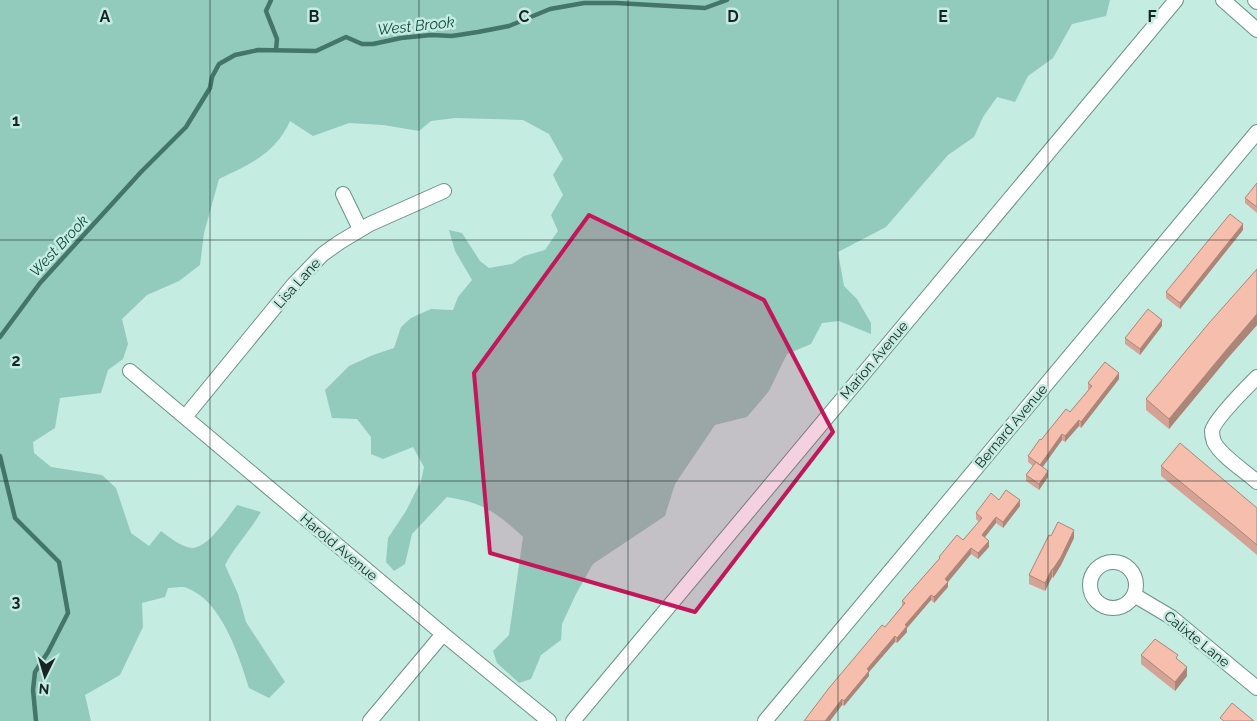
<svg xmlns="http://www.w3.org/2000/svg" width="1257" height="721" viewBox="0 0 1257 721" font-family="Raleway,sans-serif">
<style>
.green{fill:#92cabb}
.lines{fill:none;stroke-linecap:round;stroke-linejoin:round}
.stream{stroke:#447569;stroke-width:4.5}
.minor-casing{stroke:#6d9187;stroke-width:16}
.minor{stroke:#fff;stroke-width:14}
.wall{fill:#d4a395}
.shaded-wall{fill:#ac8579}
.building{fill:#f6bead;stroke:#ac8579}
.marked{fill:#c2185b;fill-opacity:0.2;stroke:#c2185b;stroke-width:4;stroke-linejoin:round}
.grid{fill:none;stroke:#172522;stroke-width:1;stroke-opacity:0.55}
.labels{text-anchor:middle;stroke-width:5;stroke-linejoin:round;paint-order:stroke}
.street-label{font-size:14px;fill:#172522;stroke:#c5ece1}
.water-label{font-size:15px;font-style:italic;fill:#0f473c;stroke:#c5ece1}
.grid-label{font-size:16px;text-anchor:middle;font-weight:bold;fill:#172522;stroke:#c5ece1;stroke-width:5;stroke-linejoin:round;paint-order:stroke}
</style>
<rect width="100%" height="100%" fill="#c5ece1"/>
<path class="green" d="M 0,0 L 1110,0 L 1106,16 L 1072,24 L 1053,58 L 1028,76 L 1015,102 L 997,97 L 983,117 L 974,137 L 948,155 L 886,227 L 838,252 L 844,286 L 857,299 L 871,323 L 871,334 L 839,321 L 822,323 L 811,344 L 787,354 L 769,391 L 747,417 L 715,425 L 675,484 L 665,516 L 593,564 L 576,594 L 562,624 L 561,640 L 541,655 L 531,679 L 519,683 L 497,663 L 493,651 L 509,635 L 523,537 C 496,512 484,503 447,497 L 412,534 L 405,564 L 394,571 L 386,562 L 388,538 L 406,511 L 421,481 L 424,467 L 413,447 L 383,459 L 371,454 L 371,437 L 357,419 L 332,418 L 325,390 L 349,366 L 373,355 L 394,348 L 401,327 L 411,318 L 431,309 L 453,310 L 458,297 L 472,280 L 455,251 L 449,230 L 462,233 L 480,261 L 489,268 L 512,264 L 524,256 L 545,250 L 558,231 L 551,215 L 563,195 L 553,175 L 563,159 L 549,134 L 523,120 L 455,118 L 431,121 L 419,131 L 383,125 L 349,123 L 313,136 L 290,121 C 276,153 249,165 219,179 L 204,233 L 200,265 L 179,281 L 147,295 L 122,319 L 128,344 L 123,359 L 108,370 L 101,393 L 60,398 L 55,428 L 33,442 L 34,453 L 51,467 L 102,475 L 116,488 L 131,533 L 149,546 L 161,531 C 169,537 181,547 192,548 C 208,548 228,517 237,505 L 261,512 C 250,531 235,546 225,565 L 238,594 L 246,622 L 285,682 L 269,698 L 249,688 C 239,656 222,601 187,588 C 182,586 174,588 168,588 L 165,597 L 142,603 L 143,627 L 120,675 L 85,695 L 91,721 L 0,721 Z"/>
<g class="lines">
<path class="stream" d="M 271,0 L 266,11 L 277,39 L 276,50
M 0,337 L 40,283 L 141,172 L 186,127 L 210,88 L 212,77 L 219,64 L 235,55 L 258,50 L 316,51 L 346,37 L 362,44 L 373,44 L 401,38 L 431,35 L 452,36 L 478,32 L 509,26 L 550,9 L 584,3 L 616,3 L 705,8 L 727,0
M 0,456 L 15,518 L 59,562 L 68,613 L 48,652 L 35,672 L 33,690 L 36,721"/>
<g class="minor-casing">
<path id="minor" d="M 1223,0 L 1257,30
M 1255,0 L 1257,2
M 343,194 L 360,229
M 130,371 L 443,634 L 549,721
M 1257,377 C 1248,386 1214,420 1212,431 C 1212,434 1213,439 1214,442 C 1221,456 1245,471 1257,482
M 185,417 L 294,284 L 323,254 L 340,242 L 370,224 L 444,191
M1090 585a23 23 0 1 1 46 0a23 23 0 1 1-46 0Z
M 1134,595 L 1171,617 L 1257,688
M 370,721 L 443,634
M 573,721 L 1176,0
M 765,721 L 1257,132"/>
</g>
<use href="#minor" class="minor"/>
</g>
<path class="wall" d="M 1257,183 L 1257,213 L 1245,203 L 1245,198 Z
M 1243,230 L 1180,309 L 1166,298 L 1166,292 Z
M 1257,269 L 1257,325 L 1227,359 L 1169,429 L 1146,410 L 1146,399 Z
M 1162,326 L 1140,355 L 1125,344 L 1125,338 Z
M 1119,379 L 1081,428 L 1079,426 L 1065,442 L 1062,440 L 1042,467 L 1048,477 L 1039,490 L 1026,481 L 1026,475 L 1033,466 L 1028,462 L 1028,456 L 1041,440 L 1070,412 L 1089,389 L 1088,389 L 1088,383 Z
M 1161,466 L 1257,508 L 1257,555 L 1232,534 L 1161,476 Z
M 1020,506 L 1003,528 L 996,523 L 984,537 L 989,547 L 978,559 L 971,554 L 948,582 L 948,587 L 934,603 L 931,600 L 907,628 L 907,632 L 897,643 L 895,642 L 869,672 L 869,676 L 844,706 L 842,705 L 830,721 L 885,627 L 902,606 L 902,601 L 939,559 L 939,557 L 963,540 L 979,522 L 976,519 L 976,513 Z
M 1051,536 L 1074,538 L 1061,565 L 1053,578 L 1052,577 L 1045,591 L 1029,584 L 1029,575 Z
M 1141,655 L 1187,676 L 1175,691 L 1141,664 Z"/>
<path class="shaded-wall" d="M 1243,224 L 1243,230 L 1180,309 L 1180,303 Z
M 1257,314 L 1257,325 L 1227,359 L 1169,429 L 1169,419 L 1227,349 Z
M 1162,320 L 1162,326 L 1140,355 L 1140,349 Z
M 1119,373 L 1119,379 L 1081,428 L 1081,422 Z
M 1079,420 L 1079,426 L 1065,442 L 1065,436 Z
M 1062,434 L 1062,440 L 1040,471 L 1040,465 Z
M 1048,471 L 1048,477 L 1039,490 L 1039,484 Z
M 1020,500 L 1020,506 L 1003,528 L 1003,522 Z
M 996,517 L 996,523 L 982,541 L 982,535 Z
M 1074,530 L 1074,538 L 1061,565 L 1053,578 L 1053,569 Z
M 989,541 L 989,547 L 978,559 L 978,553 Z
M 971,548 L 971,554 L 948,582 L 948,587 L 934,603 L 934,597 L 945,579 Z
M 1052,569 L 1052,577 L 1045,591 L 1045,583 Z
M 931,595 L 931,600 L 907,628 L 907,632 L 897,643 L 897,638 L 905,625 Z
M 895,636 L 895,642 L 869,672 L 869,676 L 844,706 L 844,701 L 867,669 Z
M 1187,667 L 1187,676 L 1175,691 L 1175,682 Z
M 842,699 L 842,705 L 830,721 L 825,721 Z"/>
<path class="building" d="M 1257,183 L 1257,207 L 1245,198 Z
M 1230,214 L 1243,224 L 1180,303 L 1166,292 Z
M 1257,269 L 1257,314 L 1227,349 L 1169,419 L 1146,399 L 1209,323 Z
M 1148,309 L 1162,320 L 1140,349 L 1125,338 Z
M 1105,362 L 1119,373 L 1081,422 L 1079,420 L 1065,436 L 1062,434 L 1040,465 L 1028,456 L 1040,439 L 1041,440 L 1066,409 L 1070,412 L 1092,386 L 1088,383 Z
M 1180,443 L 1257,508 L 1257,545 L 1232,524 L 1161,466 Z
M 1036,462 L 1048,471 L 1039,484 L 1026,475 Z
M 1006,490 L 1020,500 L 1003,522 L 996,517 L 982,535 L 989,541 L 978,553 L 971,548 L 945,579 L 948,582 L 934,597 L 931,595 L 905,625 L 907,626 L 897,638 L 895,636 L 867,669 L 869,671 L 844,701 L 842,699 L 825,721 L 804,721 L 829,688 L 882,625 L 885,627 L 905,603 L 902,601 L 940,558 L 939,557 L 957,535 L 963,540 L 982,518 L 976,513 L 991,493 L 999,500 Z
M 1058,522 L 1074,530 L 1061,557 L 1053,569 L 1052,569 L 1045,583 L 1029,575 L 1049,535 L 1051,536 Z
M 1155,639 L 1178,655 L 1176,658 L 1187,667 L 1175,682 L 1141,655 Z
M 1232,703 L 1254,721 L 1224,721 L 1220,718 Z"/>
<path class="marked" d="M 589,215 L 764,300 L 833,432 L 695,612 L 490,553 L 474,373 Z"/>
<path class="grid" d="M 210,0 L 210,721M 419,0 L 419,721M 628,0 L 628,721M 838,0 L 838,721M 1048,0 L 1048,721M 0,240 L 1257,240M 0,481 L 1257,481"/>
<g class="labels">
<g class="street-label">
<text transform="translate(297 283) rotate(-48)" y="5">Lisa Lane</text>
<text transform="translate(874 360) rotate(-50)" y="5">Marion Avenue</text>
<text transform="translate(1011 426) rotate(-50)" y="5">Bernard Avenue</text>
<text transform="translate(339 547) rotate(40)" y="5">Harold Avenue</text>
<text transform="translate(1197 639) rotate(39)" y="5">Calixte Lane</text>
</g>
<g class="water-label">
<text transform="translate(416 26) rotate(-6)" y="5">West Brook</text>
<text transform="translate(59 246) rotate(-47)" y="5">West Brook</text>
</g>
</g>
<g class="grid-label">
<text x="105" y="22">A</text>
<text x="314" y="22">B</text>
<text x="524" y="22">C</text>
<text x="733" y="22">D</text>
<text x="943" y="22">E</text>
<text x="1152" y="22">F</text>
<text x="16" y="126">1</text>
<text x="16" y="366">2</text>
<text x="16" y="607">3</text>
</g>
<g transform="translate(45 676) rotate(185)" stroke="#c5ece1" stroke-width="4" paint-order="stroke">
<path d="M0-4L9 19L0 12L-9 19Z" fill="#172522"/>
<text y="-8" font-size="14" font-weight="bold" text-anchor="middle" fill="#172522">N</text>
</g>
</svg>
